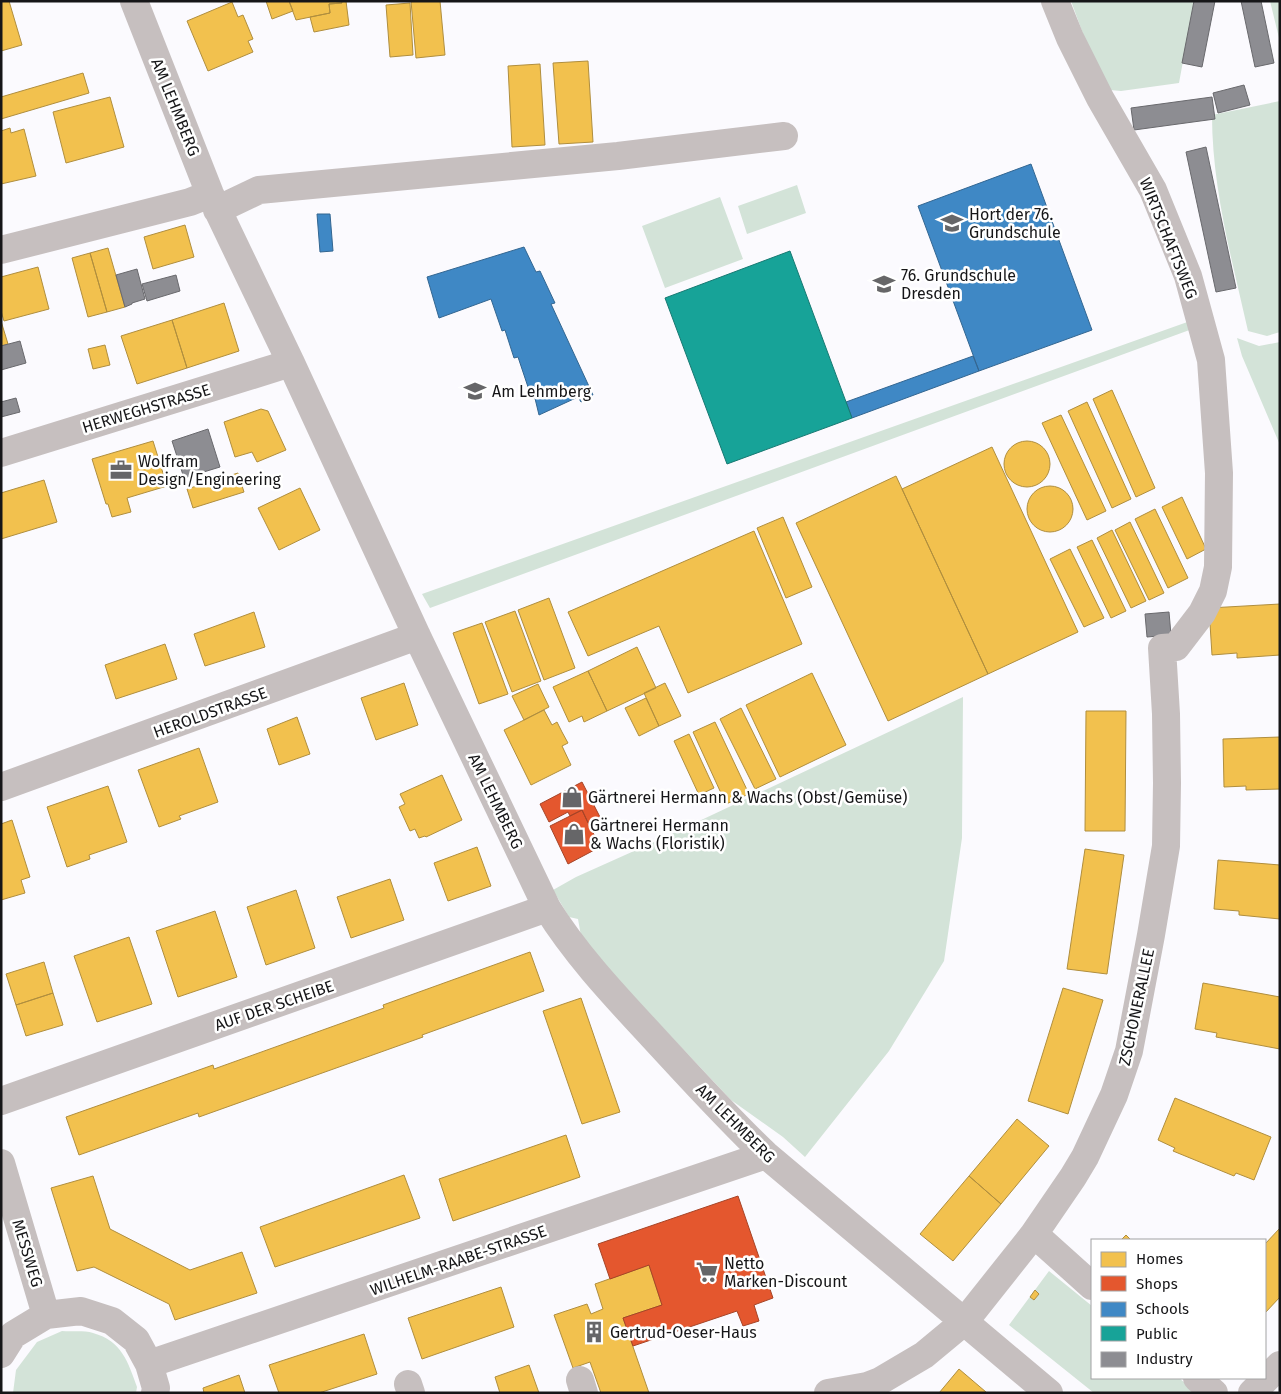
<svg xmlns="http://www.w3.org/2000/svg" width="1281" height="1394" viewBox="0 0 1281 1394" font-family="'Fira Sans',sans-serif">
<style>
.green{fill:#d3e3d8}
.homes{fill:#f2c14e;stroke:#b08e3e}
.shops{fill:#e4572e;stroke:#a64427}
.schools{fill:#3f88c5;stroke:#336691}
.public{fill:#17a398;stroke:#177972}
.industry{fill:#8d8d92;stroke:#69696d}
.lines{fill:none;stroke-linecap:round;stroke-linejoin:round}
.minor{stroke:#c6bfbf;stroke-width:28}
.labels{text-anchor:middle;stroke-width:5;stroke-linejoin:round;paint-order:stroke}
.street-label{font-size:16px;fill:#161618;stroke:#fff}
.poi-label{font-size:16px;fill:#161618;stroke:#fff;text-anchor:start}
</style>
<rect width="100%" height="100%" fill="#fbfafe"/>
<path class="green" d="M 1071,1 L 1194,1 L 1179,83 L 1121,91 L 1110,90 L 1093,61 Z
M 1270,1 L 1280,1 L 1280,42 Z
M 1280,101 L 1280,332 L 1267,336 L 1248,331 C 1232,260 1212,188 1212,115 Z
M 797,185 L 806,213 L 747,234 L 738,206 Z
M 720,197 L 743,259 L 665,288 L 642,226 Z
M 1193,320 L 1195,328 L 430,608 L 422,594 Z
M 1237,338 L 1259,346 L 1280,342 L 1280,445 L 1242,356 Z
M 963,697 L 962,838 L 944,961 L 889,1051 L 805,1157 L 783,1137 L 731,1100 L 614,976 L 581,936 L 578,919 L 569,917 L 553,890 L 576,877 L 663,838 Z
M 1049,1271 L 1092,1306 L 1092,1378 L 1179,1378 L 1197,1393 L 1094,1393 L 1009,1325 Z
M 62,1331 C 71,1332 84,1330 93,1333 C 122,1341 128,1362 137,1387 L 136,1393 L 13,1393 L 16,1370 L 37,1342 Z"/>
<path class="homes" d="M 1,1 L 9,1 L 22,45 L 1,51 Z
M 266,1 L 289,1 L 293,11 L 272,19 Z
M 289,1 L 341,1 L 342,3 L 329,4 L 330,13 L 296,20 Z
M 341,1 L 346,1 L 349,25 L 314,32 L 310,17 L 330,13 L 329,4 L 342,3 Z
M 411,1 L 440,1 L 445,55 L 416,58 Z
M 232,2 L 238,17 L 243,15 L 253,39 L 248,41 L 253,52 L 208,71 L 187,21 Z
M 410,3 L 413,55 L 390,57 L 386,5 Z
M 588,61 L 593,142 L 559,144 L 553,63 Z
M 540,64 L 545,145 L 512,147 L 508,66 Z
M 83,73 L 89,93 L 1,119 L 1,97 Z
M 110,97 L 124,147 L 66,163 L 53,112 Z
M 10,128 L 11,133 L 24,129 L 36,176 L 1,184 L 1,131 Z
M 185,225 L 194,257 L 153,269 L 144,237 Z
M 108,248 L 125,307 L 107,312 L 90,253 Z
M 90,253 L 107,312 L 88,317 L 72,258 Z
M 38,267 L 49,309 L 4,321 L 1,311 L 1,277 Z
M 224,303 L 239,351 L 187,368 L 172,320 Z
M 172,320 L 187,368 L 137,384 L 121,336 Z
M 1,321 L 8,344 L 1,346 Z
M 105,345 L 110,365 L 93,369 L 88,349 Z
M 1112,390 L 1155,488 L 1136,497 L 1093,399 Z
M 1087,402 L 1131,499 L 1112,508 L 1068,411 Z
M 261,409 L 268,411 L 286,450 L 257,462 L 252,452 L 235,457 L 224,422 Z
M 1061,415 L 1106,511 L 1087,520 L 1042,423 Z
M 153,441 L 167,486 L 127,498 L 131,512 L 112,517 L 108,504 L 106,504 L 92,459 Z
M1004 464a23 23 0 1 1 46 0a23 23 0 1 1-46 0Z
M 992,447 L 1078,632 L 988,674 L 902,489 Z
M 238,473 L 244,492 L 193,508 L 187,489 Z
M 896,476 L 988,674 L 888,721 L 796,523 Z
M 44,480 L 57,522 L 1,539 L 1,493 Z
M1027 509a23 23 0 1 1 46 0a23 23 0 1 1-46 0Z
M 300,488 L 320,530 L 279,550 L 258,508 Z
M 1182,497 L 1206,549 L 1187,559 L 1162,507 Z
M 1155,509 L 1188,578 L 1168,588 L 1135,519 Z
M 783,517 L 812,587 L 786,598 L 757,528 Z
M 1130,522 L 1164,593 L 1149,600 L 1115,530 Z
M 1112,530 L 1146,601 L 1131,608 L 1097,538 Z
M 754,531 L 802,644 L 688,693 L 659,626 L 588,656 L 568,612 Z
M 1092,540 L 1126,611 L 1111,618 L 1077,547 Z
M 1070,549 L 1104,618 L 1084,627 L 1050,559 Z
M 549,598 L 575,668 L 544,680 L 518,610 Z
M 1280,604 L 1280,655 L 1237,658 L 1237,653 L 1212,655 L 1209,608 Z
M 515,611 L 541,681 L 512,692 L 485,622 Z
M 254,612 L 265,647 L 205,666 L 194,634 Z
M 482,623 L 508,694 L 479,704 L 453,633 Z
M 165,644 L 177,679 L 116,699 L 105,665 Z
M 637,647 L 656,688 L 607,711 L 588,671 Z
M 588,671 L 607,711 L 584,722 L 582,716 L 569,722 L 553,687 Z
M 812,673 L 846,745 L 780,777 L 746,705 Z
M 404,683 L 418,725 L 376,740 L 361,698 Z
M 665,683 L 681,716 L 659,726 L 644,693 Z
M 538,684 L 549,707 L 524,720 L 512,696 Z
M 646,698 L 659,726 L 639,736 L 625,708 Z
M 741,708 L 776,779 L 755,789 L 720,719 Z
M 544,710 L 552,725 L 557,722 L 562,732 L 568,743 L 562,746 L 571,765 L 531,785 L 504,730 Z
M 1086,711 L 1126,711 L 1125,831 L 1085,831 Z
M 297,717 L 310,754 L 279,765 L 267,729 Z
M 715,722 L 749,794 L 726,804 L 693,732 Z
M 689,734 L 714,788 L 699,795 L 674,741 Z
M 1280,737 L 1280,789 L 1246,790 L 1246,786 L 1224,787 L 1223,739 Z
M 199,748 L 218,802 L 179,816 L 181,819 L 159,827 L 138,770 Z
M 442,775 L 462,820 L 426,837 L 425,836 L 419,838 L 415,829 L 410,831 L 399,807 L 405,804 L 400,794 Z
M 108,786 L 127,842 L 89,855 L 90,859 L 67,867 L 47,807 Z
M 12,820 L 30,877 L 21,880 L 25,893 L 1,900 L 1,824 Z
M 477,847 L 491,886 L 448,901 L 434,863 Z
M 1085,849 L 1124,855 L 1107,974 L 1067,969 Z
M 1218,860 L 1280,865 L 1280,919 L 1239,915 L 1239,911 L 1214,909 Z
M 390,879 L 404,920 L 351,938 L 337,897 Z
M 296,890 L 315,948 L 266,965 L 247,907 Z
M 215,911 L 237,977 L 178,997 L 156,931 Z
M 129,937 L 152,1004 L 97,1022 L 74,956 Z
M 530,952 L 544,991 L 422,1035 L 423,1037 L 199,1117 L 198,1113 L 79,1155 L 66,1117 L 213,1065 L 214,1069 L 384,1008 L 383,1005 Z
M 44,962 L 53,993 L 16,1005 L 6,974 Z
M 1203,983 L 1280,997 L 1280,1049 L 1216,1037 L 1217,1033 L 1195,1029 Z
M 1063,988 L 1103,1000 L 1068,1114 L 1028,1101 Z
M 53,993 L 63,1025 L 26,1036 L 16,1005 Z
M 581,998 L 620,1112 L 582,1124 L 543,1011 Z
M 1175,1098 L 1271,1137 L 1254,1180 L 1236,1173 L 1234,1176 L 1173,1151 L 1175,1148 L 1158,1140 Z
M 1017,1119 L 1049,1146 L 1001,1204 L 969,1176 Z
M 566,1135 L 580,1177 L 453,1221 L 439,1179 Z
M 404,1175 L 420,1218 L 275,1267 L 260,1227 Z
M 93,1176 L 110,1229 L 190,1270 L 242,1252 L 257,1293 L 175,1320 L 169,1304 L 94,1267 L 77,1271 L 51,1188 Z
M 969,1176 L 1001,1204 L 953,1261 L 920,1234 Z
M 1280,1228 L 1280,1297 L 1265,1313 L 1265,1244 Z
M 1126,1235 L 1131,1240 L 1121,1240 Z
M 649,1265 L 662,1305 L 623,1318 L 649,1393 L 601,1393 L 590,1362 L 573,1368 L 554,1315 L 587,1304 L 591,1314 L 603,1309 L 595,1284 Z
M 501,1287 L 514,1327 L 422,1359 L 408,1318 Z
M 1035,1290 L 1039,1294 L 1034,1300 L 1030,1297 Z
M 364,1334 L 377,1374 L 319,1393 L 279,1393 L 269,1365 Z
M 529,1365 L 539,1393 L 500,1393 L 495,1377 Z
M 959,1369 L 986,1392 L 985,1393 L 939,1393 Z
M 239,1375 L 245,1393 L 204,1393 L 203,1388 Z"/>
<path class="shops" d="M 582,782 L 600,817 L 588,823 L 582,810 L 570,816 L 568,812 L 549,822 L 540,804 Z
M 582,810 L 600,847 L 568,864 L 550,826 Z
M 738,1196 L 773,1298 L 754,1305 L 759,1321 L 743,1326 L 737,1311 L 633,1346 L 623,1318 L 662,1305 L 649,1265 L 610,1279 L 598,1244 Z"/>
<path class="schools" d="M 1031,164 L 1092,330 L 979,371 L 918,206 Z
M 317,214 L 330,214 L 333,251 L 320,252 Z
M 524,247 L 536,272 L 540,271 L 555,303 L 551,304 L 593,395 L 581,402 L 578,397 L 539,415 L 532,386 L 528,387 L 518,357 L 514,358 L 505,330 L 502,331 L 491,299 L 439,318 L 427,277 Z
M 973,356 L 979,371 L 852,418 L 846,402 Z"/>
<path class="public" d="M 790,251 L 852,418 L 727,464 L 665,298 Z"/>
<path class="industry" d="M 1194,1 L 1215,1 L 1202,67 L 1182,63 Z
M 1241,1 L 1261,1 L 1274,63 L 1255,67 Z
M 1244,85 L 1250,105 L 1218,113 L 1213,93 Z
M 1212,97 L 1215,119 L 1134,130 L 1131,108 Z
M 1206,147 L 1236,288 L 1216,292 L 1186,152 Z
M 137,269 L 145,299 L 132,303 L 132,304 L 125,307 L 116,275 Z
M 176,275 L 180,291 L 147,301 L 142,284 Z
M 20,341 L 26,363 L 1,370 L 1,346 Z
M 16,398 L 20,412 L 1,417 L 1,402 Z
M 208,429 L 220,467 L 184,478 L 172,441 Z
M 1169,612 L 1171,635 L 1147,637 L 1145,614 Z"/>
<g class="lines">
<path class="minor" d="M 134,1 L 210,194 L 291,363 L 417,636 L 547,908 C 576,955 616,997 653,1037 C 690,1077 726,1117 766,1155 L 1049,1393
M 217,210 L 259,190 L 618,156 L 784,136
M 1,250 L 190,202 L 210,194
M 1,453 L 291,363
M 1,787 L 417,636
M 1,1101 L 547,908
M 1,1163 L 46,1315
M 1034,1234 L 1092,1286
M 1,1354 L 13,1335 L 46,1315 L 81,1311 L 112,1321 L 136,1340 L 149,1364 L 156,1388 L 155,1393
M 149,1364 L 766,1155
M 1197,1378 L 1214,1393
M 580,1380 L 584,1393
M 408,1384 L 411,1393
M 828,1393 L 867,1386 L 880,1381 L 924,1355 L 965,1321 L 1034,1234 L 1073,1177 L 1085,1157 L 1114,1095 L 1129,1051 L 1151,935 L 1166,846 L 1167,783 L 1166,714 L 1162,648 L 1176,647 L 1202,613 L 1213,591 L 1218,567 L 1219,473 L 1211,360 L 1188,276 L 1153,190 L 1100,98 L 1070,38 L 1055,1
M 1252,1393 L 1280,1365"/>
</g>
<defs>
<g id="school-bare" transform="scale(1.725)"><path d="M0-5L7-2L0 1L-7-2ZM-4 1L0 2.5L4 1V4Q0 6-4 4Z" fill="#666668" stroke="#fff" stroke-width="2.5" paint-order="stroke"/></g>
<g id="office-bare" transform="scale(1.725)"><path d="M-6-3h4V-5.5h4V-3h4V5H-6ZM-1-4.5V-3h2v-1.5ZM-6 0V1H6V0Z" fill="#666668" stroke="#fff" stroke-width="2.5" paint-order="stroke"/></g>
<g id="shop-bare" transform="scale(1.725)"><path d="M-5-2.5h2.3a2.7 3.5 0 0 1 5.4 0H5L5.5 6h-11ZM-1.5-2.5h3a1.5 2.3 0 0 0-3 0Z" fill="#666668" stroke="#fff" stroke-width="2.5" paint-order="stroke"/></g>
<g id="supermarket-bare" transform="scale(1.725)"><path d="M-6-5.5h2.5l.6 2H6L4.5 2H-2.5L-4.4-4H-6ZM-1.5 3.2a1.3 1.3 0 1 0 .1 0ZM3 3.2a1.3 1.3 0 1 0 .1 0Z" fill="#666668" stroke="#fff" stroke-width="2.5" paint-order="stroke"/></g>
<g id="building-bare" transform="scale(1.725)"><path d="M-4-6H4V6H1V3H-1V6H-4ZM-2.5-4.3h1.7v1.8h-1.7ZM.8-4.3h1.7v1.8H.8ZM-2.5-1h1.7V.8h-1.7ZM.8-1h1.7V.8H.8Z" fill="#666668" stroke="#fff" stroke-width="2.5" paint-order="stroke"/></g>
</defs>
<g fill-rule="evenodd">
<use href="#school-bare" x="952" y="223"/>
<use href="#school-bare" x="884" y="284"/>
<use href="#school-bare" x="475" y="391"/>
<use href="#office-bare" x="121" y="470"/>
<use href="#shop-bare" x="572" y="797"/>
<use href="#shop-bare" x="574" y="834"/>
<use href="#supermarket-bare" x="707" y="1272"/>
<use href="#building-bare" x="594" y="1332"/>
</g>
<g class="labels">
<g class="street-label">
<text transform="translate(176 107) rotate(68)" y="6">AM LEHMBERG</text>
<text transform="translate(1169 238) rotate(68)" y="6">WIRTSCHAFTSWEG</text>
<text transform="translate(146 408) rotate(-17)" y="6">HERWEGHSTRASSE</text>
<text transform="translate(210 712) rotate(-20)" y="6">HEROLDSTRASSE</text>
<text transform="translate(496 801) rotate(64)" y="6">AM LEHMBERG</text>
<text transform="translate(274 1005) rotate(-19)" y="6">AUF DER SCHEIBE</text>
<text transform="translate(1136 1007) rotate(-78)" y="6">ZSCHONERALLEE</text>
<text transform="translate(736 1123) rotate(45)" y="6">AM LEHMBERG</text>
<text transform="translate(28 1253) rotate(73)" y="6">MESSWEG</text>
<text transform="translate(458 1260) rotate(-19)" y="6">WILHELM-RAABE-STRASSE</text>
</g>
<g class="poi-label">
<text x="969" y="220">Hort der 76.<tspan x="969" dy="18">Grundschule</tspan></text>
<text x="901" y="281">76. Grundschule<tspan x="901" dy="18">Dresden</tspan></text>
<text x="492" y="397">Am Lehmberg</text>
<text x="138" y="467">Wolfram<tspan x="138" dy="18">Design/Engineering</tspan></text>
<text x="588" y="803">Gärtnerei Hermann &amp; Wachs (Obst/Gemüse)</text>
<text x="590" y="831">Gärtnerei Hermann<tspan x="590" dy="18">&amp; Wachs (Floristik)</tspan></text>
<text x="724" y="1269">Netto<tspan x="724" dy="18">Marken-Discount</tspan></text>
<text x="610" y="1338">Gertrud-Oeser-Haus</text>
</g>
</g>
<rect width="1281" height="1394" fill="none" stroke="#161618" stroke-width="5"/>
<rect x="1091" y="1239" width="175" height="140" fill="#ffffff" stroke="#a2a2a3"/>
<rect x="1101" y="1252" width="25" height="15" fill="#f2c14e" stroke="#a2a2a3"/>
<text x="1136" y="1264" font-size="15" fill="#161618">Homes</text>
<rect x="1101" y="1276" width="25" height="15" fill="#e4572e" stroke="#a2a2a3"/>
<text x="1136" y="1289" font-size="15" fill="#161618">Shops</text>
<rect x="1101" y="1302" width="25" height="15" fill="#3f88c5" stroke="#a2a2a3"/>
<text x="1136" y="1314" font-size="15" fill="#161618">Schools</text>
<rect x="1101" y="1326" width="25" height="15" fill="#17a398" stroke="#a2a2a3"/>
<text x="1136" y="1339" font-size="15" fill="#161618">Public</text>
<rect x="1101" y="1352" width="25" height="15" fill="#8d8d92" stroke="#a2a2a3"/>
<text x="1136" y="1364" font-size="15" fill="#161618">Industry</text>
</svg>
